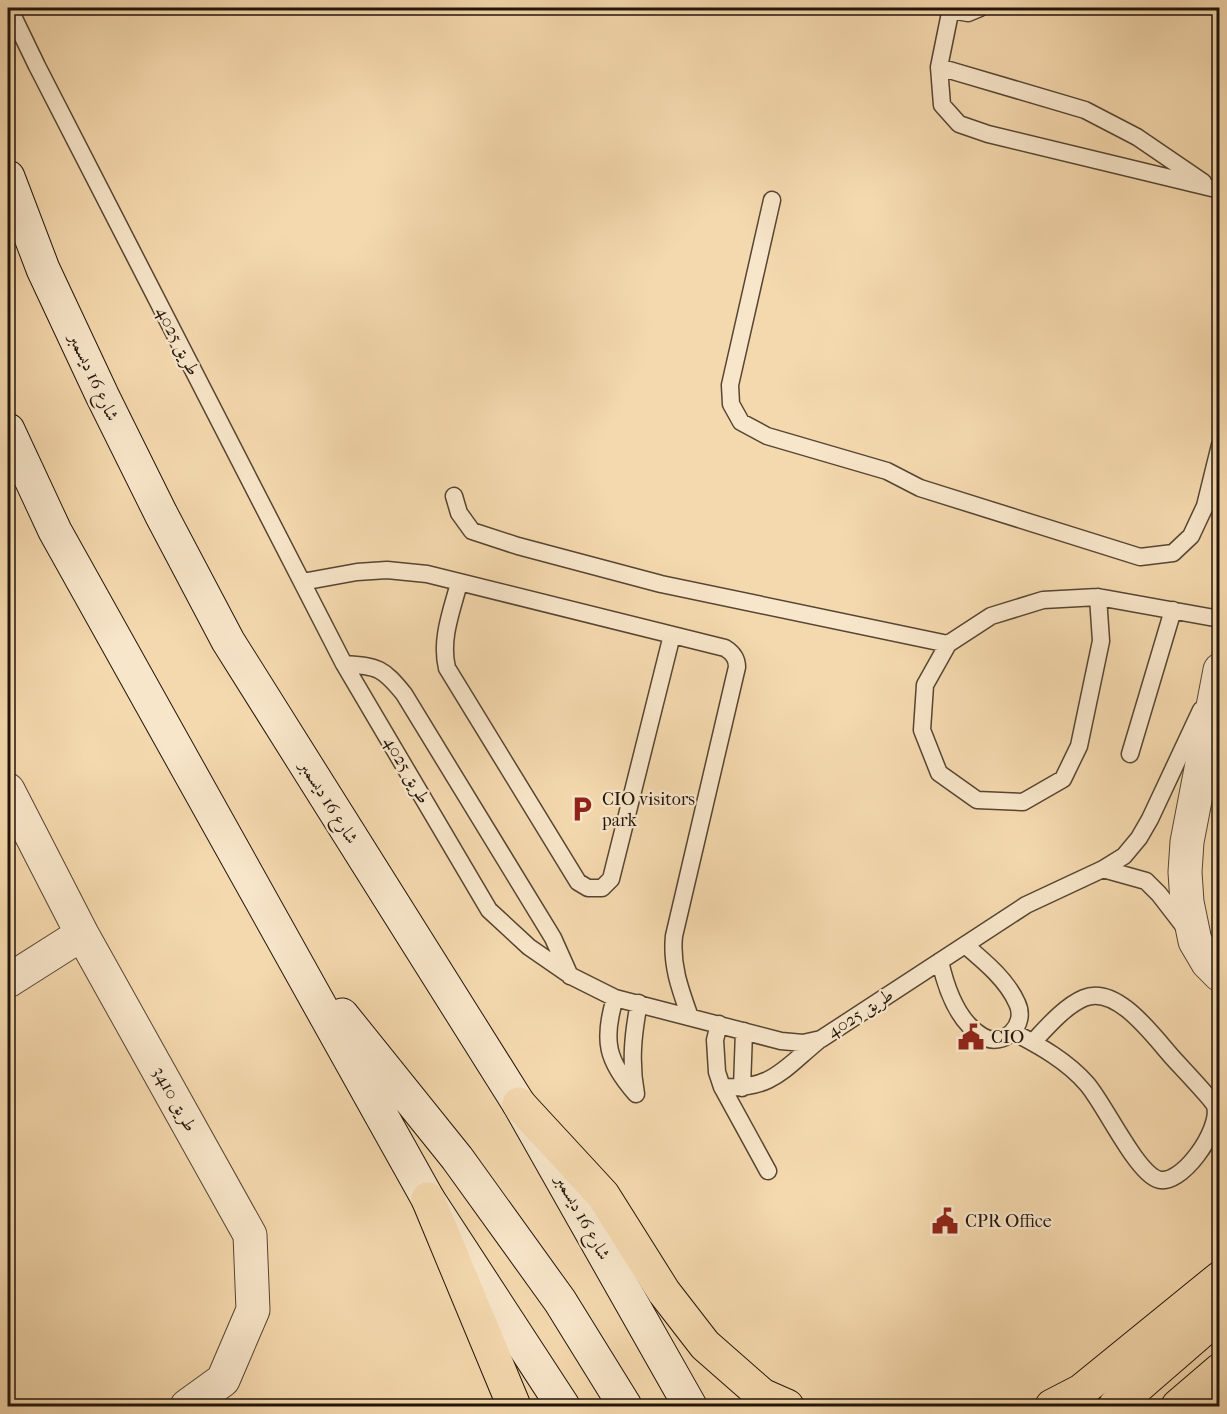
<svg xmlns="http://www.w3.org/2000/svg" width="1227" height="1414" viewBox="0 0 1227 1414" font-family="'IM FELL French Canon',Amiri,serif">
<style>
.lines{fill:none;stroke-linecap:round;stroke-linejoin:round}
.lane-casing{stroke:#564532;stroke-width:19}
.street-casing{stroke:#564532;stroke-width:35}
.secondary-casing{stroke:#211409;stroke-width:35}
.primary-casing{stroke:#211409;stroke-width:35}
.lane{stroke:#f8e6ca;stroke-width:16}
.street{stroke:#f8e6ca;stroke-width:33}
.secondary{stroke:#f8e6ca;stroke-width:33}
.primary{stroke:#f5d9ae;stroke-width:33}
.labels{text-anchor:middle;stroke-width:4.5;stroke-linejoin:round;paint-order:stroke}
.street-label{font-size:18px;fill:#211409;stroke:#f8e6ca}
.poi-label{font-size:18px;fill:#211409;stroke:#f8e6ca;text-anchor:start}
</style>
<rect width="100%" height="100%" fill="#f5d9ae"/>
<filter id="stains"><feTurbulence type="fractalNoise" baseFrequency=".00333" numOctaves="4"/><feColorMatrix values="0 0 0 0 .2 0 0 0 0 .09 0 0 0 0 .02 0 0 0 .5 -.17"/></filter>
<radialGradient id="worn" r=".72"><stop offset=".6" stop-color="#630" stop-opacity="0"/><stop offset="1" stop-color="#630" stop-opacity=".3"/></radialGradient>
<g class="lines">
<g class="lane-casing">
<path id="lane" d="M 9,8 L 37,66 L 344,664 L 489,910 L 529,947 L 571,976 L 615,998 L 781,1041 L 803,1043 L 821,1039 L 1026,905 L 1103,869 L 1124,856 L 1139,838 L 1150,819 L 1201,710
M 951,8 L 939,67 L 942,105 L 959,124 L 988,134 L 1220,190
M 950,10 L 968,13 L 980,8
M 939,67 L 1085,110 L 1137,137 L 1203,182
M 772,200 L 730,385 L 731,404 L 741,422 L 767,436 L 887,471 L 920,488 L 1140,557 L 1173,553 L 1191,536 L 1205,506 L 1220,445
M 454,496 L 459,513 L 472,531 L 518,546 L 661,584 L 948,644
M 302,582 L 357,572 L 387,570 L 427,574 L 725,648 C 733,653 737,658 737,667 L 674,936 C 671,965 680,989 690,1017
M 459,583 C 452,610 440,639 447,668 L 578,882 L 588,888 L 602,888 L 611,879 L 672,635
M 1098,597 L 1101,641 L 1079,746 L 1063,779 L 1023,802 L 977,800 L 939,773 L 922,730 L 925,685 L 948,644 L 991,616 L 1043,600 L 1098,597 L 1220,619
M 344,664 C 378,666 383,668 404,694 L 553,938 L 570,976
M 1130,754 L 1173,610
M 1103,869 L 1146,881 L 1159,894 L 1186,929
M 940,961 C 946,988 957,1021 982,1036 C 1003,1049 1028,1025 1017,1003 C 1007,980 984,961 965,945
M 615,998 C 602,1041 607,1061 636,1094
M 719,1024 L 715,1040 L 717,1072 L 722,1087 L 768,1171
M 1013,1032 C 1040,1046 1067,1061 1087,1084 C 1105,1105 1135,1170 1157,1179 C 1180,1189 1222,1129 1215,1106 C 1212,1099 1180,1066 1173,1058 C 1154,1037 1117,984 1084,998 C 1065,1006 1047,1027 1033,1042
M 722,1087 C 771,1090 783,1070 818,1041
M 742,1088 L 744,1031
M 636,1094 C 630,1062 633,1034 639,1003"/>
</g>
<g class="street-casing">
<path id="street" d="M 1220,670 L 1187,842 L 1185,872 L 1187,902 L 1195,941 L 1208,963 L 1220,975
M 8,790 L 82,934 L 250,1235 L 253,1310 L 223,1380 L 187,1406
M 8,981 L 82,934"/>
</g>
<g class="secondary-casing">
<path id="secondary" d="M 8,177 L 43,269 L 102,395 L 161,514 L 228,641 L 519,1104 L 690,1406
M 8,430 L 55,531 L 428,1199 L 563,1406
M 342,1015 L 457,1158 L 560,1301 L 625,1406"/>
</g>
<g class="primary-casing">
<path id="primary" d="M 519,1104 L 603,1195 L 664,1292 L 705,1345 L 762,1395 L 787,1406
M 428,1199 L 514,1406
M 1052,1406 L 1081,1391 L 1220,1278
M 1115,1406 L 1220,1315
M 1178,1406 L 1220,1370"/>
</g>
<use href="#lane" class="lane"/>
<use href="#street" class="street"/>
<use href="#secondary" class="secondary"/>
<use href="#primary" class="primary"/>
</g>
<defs>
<g id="parking-bare" transform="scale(2.07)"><path d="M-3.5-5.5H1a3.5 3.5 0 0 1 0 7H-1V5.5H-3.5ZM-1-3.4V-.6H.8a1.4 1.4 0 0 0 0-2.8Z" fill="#8f2418" stroke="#f8e6ca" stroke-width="2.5" paint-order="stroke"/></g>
<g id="civic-bare" transform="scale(2.07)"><path d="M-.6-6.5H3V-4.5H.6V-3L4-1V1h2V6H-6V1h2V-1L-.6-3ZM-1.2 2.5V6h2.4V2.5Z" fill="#8f2418" stroke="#f8e6ca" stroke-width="2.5" paint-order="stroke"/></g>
</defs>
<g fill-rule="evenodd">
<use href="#parking-bare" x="582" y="809"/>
<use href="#civic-bare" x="971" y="1037"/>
<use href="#civic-bare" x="945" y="1221"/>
</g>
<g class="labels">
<g class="street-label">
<text transform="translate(178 341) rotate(63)" y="6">طريق 4025</text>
<text transform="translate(94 377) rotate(65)" y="6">شارع 16 ديسمبر</text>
<text transform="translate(407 770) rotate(60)" y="6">طريق 4025</text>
<text transform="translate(329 802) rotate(58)" y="6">شارع 16 ديسمبر</text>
<text transform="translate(860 1013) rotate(-33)" y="6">طريق 4025</text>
<text transform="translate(175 1099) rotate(61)" y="6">طريق 3410</text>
<text transform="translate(583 1217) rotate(61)" y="6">شارع 16 ديسمبر</text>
</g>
<g class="poi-label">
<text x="602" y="805">CIO visitors<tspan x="602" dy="21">park</tspan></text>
<text x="991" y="1043">CIO</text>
<text x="965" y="1227">CPR Office</text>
</g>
</g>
<rect width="1227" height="1414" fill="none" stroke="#f5d9ae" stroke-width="30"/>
<rect x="9" y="9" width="1209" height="1396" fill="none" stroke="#211409" stroke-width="3"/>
<rect x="15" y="15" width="1197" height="1384" fill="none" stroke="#211409" stroke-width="1.5"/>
<rect width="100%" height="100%" filter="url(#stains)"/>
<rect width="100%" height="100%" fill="url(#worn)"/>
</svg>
